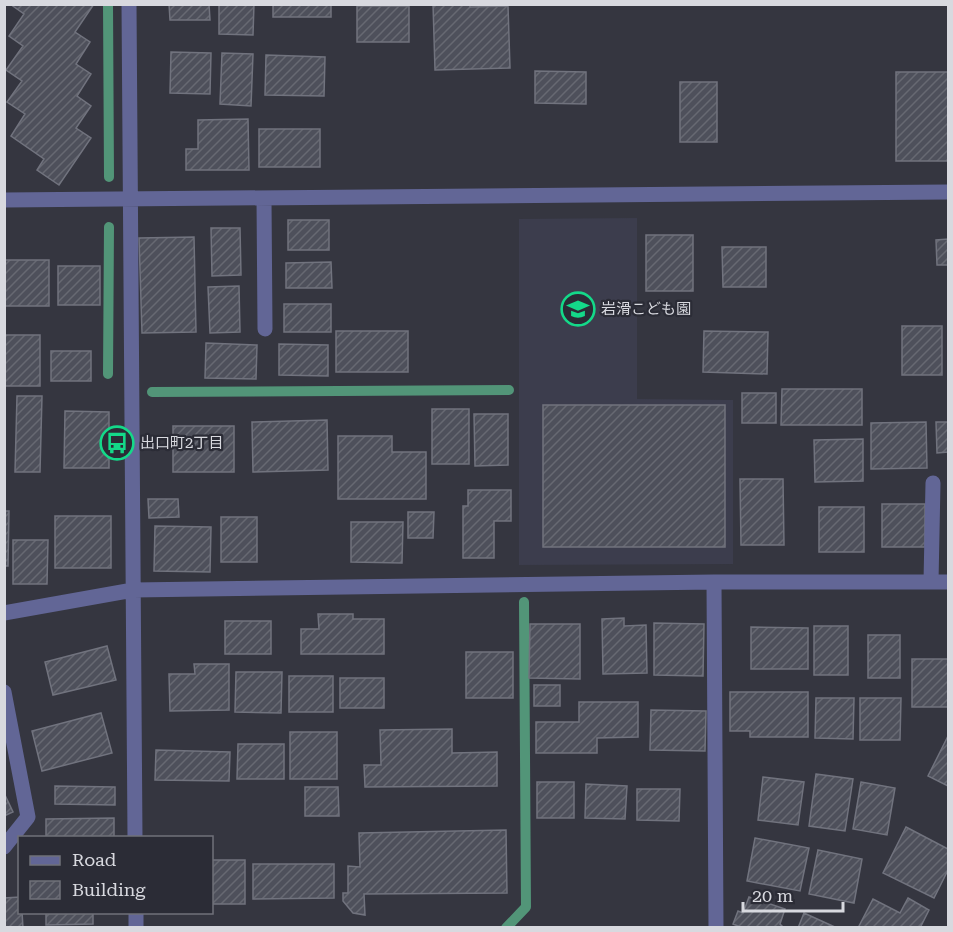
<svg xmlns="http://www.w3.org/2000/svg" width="953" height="932" viewBox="0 0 953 932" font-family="'Roboto Serif','Noto Sans JP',serif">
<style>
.built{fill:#3c3d4d}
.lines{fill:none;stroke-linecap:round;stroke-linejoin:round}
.stream{stroke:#529578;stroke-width:10}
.building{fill:url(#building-hatch);stroke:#71737e;stroke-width:1.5}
.minor{stroke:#626696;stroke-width:15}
.labels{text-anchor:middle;stroke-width:4.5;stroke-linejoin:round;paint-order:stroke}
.poi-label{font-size:15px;fill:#d8d9df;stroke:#2b2c36;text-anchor:start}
</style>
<defs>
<pattern id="building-hatch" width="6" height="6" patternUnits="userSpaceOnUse" patternTransform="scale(1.5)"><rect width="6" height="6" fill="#4e505b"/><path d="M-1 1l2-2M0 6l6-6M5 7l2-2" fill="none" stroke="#676972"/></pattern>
</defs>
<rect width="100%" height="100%" fill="#353640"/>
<path class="built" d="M 637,218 L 637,399 L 733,400 L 733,564 L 519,565 L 519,219 Z"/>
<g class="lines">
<path class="stream" d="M 108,4 L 109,177
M 108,374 L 109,227
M 152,392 L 509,390
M 506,928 L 526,907 L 524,602"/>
</g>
<path class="building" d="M 10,4 L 94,4 L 75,32 L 90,42 L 76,64 L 91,74 L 77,96 L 91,106 L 76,128 L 91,138 L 59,185 L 37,170 L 44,159 L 11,136 L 25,114 L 7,102 L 22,81 L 6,70 L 23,46 L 9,36 L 24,14 Z
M 169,4 L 209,4 L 210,20 L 170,20 Z
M 219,4 L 254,4 L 253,35 L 219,34 Z
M 273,4 L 331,4 L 331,17 L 273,17 Z
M 433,4 L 470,4 L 470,7 L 508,6 L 510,68 L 435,70 Z
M 357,6 L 409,6 L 409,42 L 357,42 Z
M 171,52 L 211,53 L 210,94 L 170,93 Z
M 222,53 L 253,54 L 251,106 L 220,104 Z
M 266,55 L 325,57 L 324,96 L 265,95 Z
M 535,71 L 586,72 L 586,104 L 535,103 Z
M 896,72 L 948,72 L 948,161 L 896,161 Z
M 680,82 L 717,82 L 717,142 L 680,142 Z
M 248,119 L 249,170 L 186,170 L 186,149 L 198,149 L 198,120 Z
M 259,129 L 320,129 L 320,167 L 259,167 Z
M 288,220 L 329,220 L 329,250 L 288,250 Z
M 211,228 L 240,228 L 241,275 L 212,276 Z
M 646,235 L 693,235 L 693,291 L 646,291 Z
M 194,237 L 196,332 L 142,333 L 139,238 Z
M 948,239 L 948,265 L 937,265 L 936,240 Z
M 722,247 L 766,247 L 766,287 L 723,287 Z
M 4,260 L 49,260 L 49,306 L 4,306 Z
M 331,262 L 332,288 L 286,288 L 286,263 Z
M 58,266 L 100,266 L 100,305 L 58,305 Z
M 239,286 L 240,332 L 210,333 L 208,287 Z
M 284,304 L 331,304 L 331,332 L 284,332 Z
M 902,326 L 942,326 L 942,375 L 902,375 Z
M 336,331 L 408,331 L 408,372 L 336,372 Z
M 704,331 L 768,332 L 767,374 L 703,372 Z
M 4,335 L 40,335 L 40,386 L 4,386 Z
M 206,343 L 257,345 L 256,379 L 205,378 Z
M 279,344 L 328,345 L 328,376 L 279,375 Z
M 51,351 L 91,351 L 91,381 L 51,381 Z
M 782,389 L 862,389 L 862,425 L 781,425 Z
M 742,393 L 776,393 L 776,423 L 742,423 Z
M 17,396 L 42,396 L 40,472 L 15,472 Z
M 543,405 L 725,405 L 725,547 L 543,547 Z
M 432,409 L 469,409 L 469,464 L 432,464 Z
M 65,411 L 109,412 L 109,468 L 64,468 Z
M 474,414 L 508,414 L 508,465 L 475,466 Z
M 327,420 L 328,470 L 253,472 L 252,422 Z
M 926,422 L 927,468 L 871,469 L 871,423 Z
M 936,422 L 948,422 L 948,452 L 937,453 Z
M 173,426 L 234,426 L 234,472 L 173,472 Z
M 338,436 L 392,436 L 392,452 L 426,452 L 426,499 L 338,499 Z
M 863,439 L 863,481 L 815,482 L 814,440 Z
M 740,479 L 783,479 L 784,545 L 741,545 Z
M 468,490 L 511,490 L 511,521 L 494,521 L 494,558 L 463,558 L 463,506 L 468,506 Z
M 148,499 L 178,499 L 179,517 L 149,518 Z
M 882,504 L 925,504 L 925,547 L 882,547 Z
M 819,507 L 864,507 L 864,552 L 819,552 Z
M 4,511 L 9,511 L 8,566 L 4,566 Z
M 408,512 L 434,512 L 433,538 L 408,538 Z
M 55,516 L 111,516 L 111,568 L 55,568 Z
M 221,517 L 257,517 L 257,562 L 221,562 Z
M 351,522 L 403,522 L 402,563 L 351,562 Z
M 155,526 L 211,527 L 210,572 L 154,571 Z
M 13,540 L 48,540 L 47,584 L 13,584 Z
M 318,614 L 353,614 L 353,619 L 384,619 L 384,654 L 301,654 L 301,629 L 319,629 Z
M 624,618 L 624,626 L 646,625 L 647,673 L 603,674 L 602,619 Z
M 225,621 L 271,621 L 271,654 L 225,654 Z
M 654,623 L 704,624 L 703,676 L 654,675 Z
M 530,624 L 580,624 L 580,679 L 529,678 Z
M 814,626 L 848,626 L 848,675 L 814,675 Z
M 751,627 L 808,628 L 808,669 L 751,669 Z
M 868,635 L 900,635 L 900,678 L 868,678 Z
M 107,646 L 116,680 L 53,695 L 45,662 Z
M 466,652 L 513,652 L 513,698 L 466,698 Z
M 912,659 L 948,659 L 948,707 L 912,707 Z
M 194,664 L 229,664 L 229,710 L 170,711 L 169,674 L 195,674 Z
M 236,672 L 282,672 L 281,713 L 235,712 Z
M 289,676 L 333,676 L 333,712 L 289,712 Z
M 340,678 L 384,678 L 384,708 L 340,708 Z
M 534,685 L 560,685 L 560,706 L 534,706 Z
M 730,692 L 808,692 L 808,737 L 750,737 L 750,731 L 730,731 Z
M 816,698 L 854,698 L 853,739 L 815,738 Z
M 860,698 L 901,698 L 900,740 L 860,740 Z
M 579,702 L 638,702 L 638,737 L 597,738 L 597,753 L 536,753 L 536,722 L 579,722 Z
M 651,710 L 706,711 L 705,751 L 650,750 Z
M 101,713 L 112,753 L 42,771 L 32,731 Z
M 452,729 L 452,753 L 497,752 L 497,786 L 365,787 L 364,765 L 381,765 L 380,730 Z
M 290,732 L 337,732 L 337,779 L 290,779 Z
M 948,736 L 948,786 L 928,776 Z
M 238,744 L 284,744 L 284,779 L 237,779 Z
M 156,750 L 230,752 L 229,781 L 155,780 Z
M 816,774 L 853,779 L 845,831 L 809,826 Z
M 763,777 L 804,782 L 798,825 L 758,820 Z
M 537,782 L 574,782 L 574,818 L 537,818 Z
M 861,782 L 895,788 L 887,835 L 853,829 Z
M 586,784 L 627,786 L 625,819 L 585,818 Z
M 55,786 L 115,787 L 115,805 L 55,804 Z
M 305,787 L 338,787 L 339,816 L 305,816 Z
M 637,789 L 680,789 L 679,821 L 637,820 Z
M 4,793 L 13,812 L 4,816 Z
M 114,818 L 114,838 L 46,838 L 46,819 Z
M 906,827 L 948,849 L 948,870 L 934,898 L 883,873 Z
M 506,830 L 507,893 L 364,894 L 365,915 L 353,913 L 343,901 L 343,893 L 348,893 L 348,866 L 360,867 L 359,833 Z
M 755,838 L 809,848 L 800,891 L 747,881 Z
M 818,850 L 862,859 L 854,903 L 809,894 Z
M 212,860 L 245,860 L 245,904 L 212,904 Z
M 253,864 L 334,864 L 334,898 L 253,899 Z
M 20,897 L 20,912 L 22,912 L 23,928 L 4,928 L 4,898 Z
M 749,897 L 785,909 L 780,924 L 784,928 L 743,928 L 733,924 L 738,911 L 743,913 Z
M 908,898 L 929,910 L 920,928 L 858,928 L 873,899 L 900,913 Z
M 46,912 L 93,912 L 93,924 L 46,925 Z
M 804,913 L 837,928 L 798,928 Z"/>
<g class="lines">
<path class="minor" d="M 129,4 L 135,838
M 264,199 L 265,329
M 4,200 L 948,192
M 714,582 L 716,928
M 931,582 L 933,483
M 4,613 L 133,590 L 714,582 L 948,582
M 4,692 L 28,817 L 4,847
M 136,912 L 136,928"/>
</g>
<defs>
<g id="school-ring" transform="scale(1.725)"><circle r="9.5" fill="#2b2c36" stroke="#14d989" stroke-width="1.5"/><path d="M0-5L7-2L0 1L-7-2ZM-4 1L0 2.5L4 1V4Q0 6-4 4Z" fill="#14d989"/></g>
<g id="bus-ring" transform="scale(1.725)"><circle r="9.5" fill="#2b2c36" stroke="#14d989" stroke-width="1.5"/><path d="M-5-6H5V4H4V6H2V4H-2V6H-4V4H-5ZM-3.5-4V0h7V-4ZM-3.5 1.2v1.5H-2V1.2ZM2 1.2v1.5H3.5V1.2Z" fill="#14d989"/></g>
</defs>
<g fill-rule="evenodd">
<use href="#school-ring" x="578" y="309"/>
<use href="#bus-ring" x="117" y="443"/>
</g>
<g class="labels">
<g class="poi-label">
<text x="601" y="314">岩滑こども園</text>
<text x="140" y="448">出口町2丁目</text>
</g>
</g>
<rect width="953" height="932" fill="none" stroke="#d8d9df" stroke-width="12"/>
<rect x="18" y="836" width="195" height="78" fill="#2b2c36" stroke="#70717a" stroke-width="1.5"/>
<rect x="30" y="856" width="30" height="9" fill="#626696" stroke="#70717a" stroke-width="1.5"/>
<text x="72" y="866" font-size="18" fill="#d8d9df">Road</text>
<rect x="30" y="881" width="30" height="18" fill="url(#building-hatch)" stroke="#70717a" stroke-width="1.5"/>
<text x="72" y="896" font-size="18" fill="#d8d9df">Building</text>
<path d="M743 902v9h100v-9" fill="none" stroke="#d8d9df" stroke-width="3"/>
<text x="752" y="902" font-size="18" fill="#d8d9df" stroke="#2b2c36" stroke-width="4.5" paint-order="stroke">20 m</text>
</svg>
